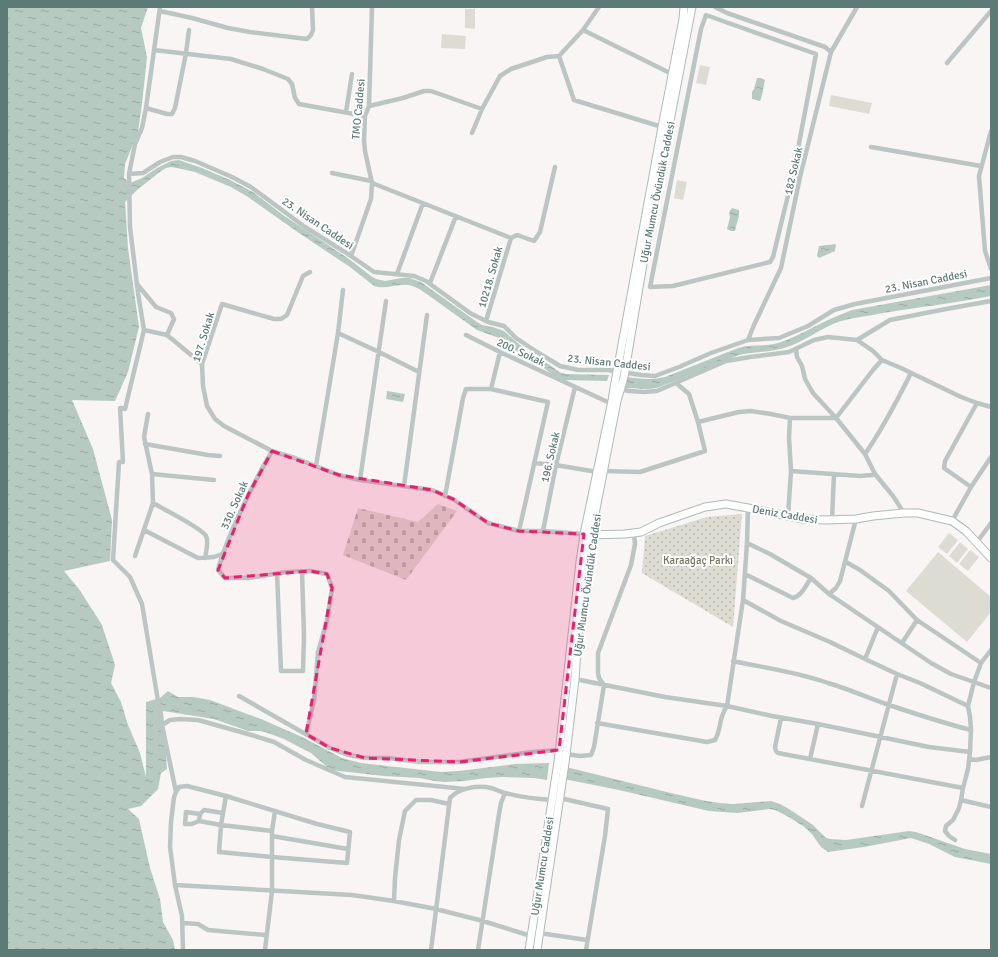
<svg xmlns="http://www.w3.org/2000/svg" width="998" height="957" viewBox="0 0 998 957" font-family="Signika,sans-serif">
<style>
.grass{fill:url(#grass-dots)}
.cemetery{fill:url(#cemetery-stones)}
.pitch{fill:#dddcd3}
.water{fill:url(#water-ripples)}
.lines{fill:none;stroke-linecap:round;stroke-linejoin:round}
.secondary-casing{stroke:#adbab8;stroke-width:9}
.street{stroke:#bbc5c4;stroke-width:4.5}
.secondary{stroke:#fff;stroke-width:7}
.marked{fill:#ee1e6f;fill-opacity:0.2;stroke:#ee1e6f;stroke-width:3;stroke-dasharray:8 5;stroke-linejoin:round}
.labels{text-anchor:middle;stroke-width:4;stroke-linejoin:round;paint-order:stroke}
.street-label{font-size:11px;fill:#5c7b76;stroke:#fff}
.park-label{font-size:11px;fill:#747960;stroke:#fff}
</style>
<defs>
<pattern id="grass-dots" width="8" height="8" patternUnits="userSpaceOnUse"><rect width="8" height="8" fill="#dddcd3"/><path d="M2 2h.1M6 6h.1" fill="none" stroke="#b6b7b0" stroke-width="1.8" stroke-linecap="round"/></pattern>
<pattern id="cemetery-stones" width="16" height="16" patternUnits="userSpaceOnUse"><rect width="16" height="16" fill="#dddcd3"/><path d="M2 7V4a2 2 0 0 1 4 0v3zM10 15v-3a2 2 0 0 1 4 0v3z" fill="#b6b7b0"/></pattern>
<pattern id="water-ripples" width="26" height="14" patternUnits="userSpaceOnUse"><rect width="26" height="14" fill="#b6cac2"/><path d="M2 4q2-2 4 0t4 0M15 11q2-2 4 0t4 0" fill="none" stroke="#97a9a2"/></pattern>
</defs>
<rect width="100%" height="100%" fill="#f8f5f4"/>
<path class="grass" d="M 742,514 L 733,627 L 642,573 L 645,536 L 707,517 Z"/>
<path class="cemetery" d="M 438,504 L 457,511 L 406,580 L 343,555 L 358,508 L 418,522 Z"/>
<path class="pitch" d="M 465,9 L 475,9 L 475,29 L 465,28 Z
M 442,34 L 466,36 L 465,49 L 441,48 Z
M 700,65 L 710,67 L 706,85 L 696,83 Z
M 831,95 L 872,103 L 869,114 L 829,106 Z
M 677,180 L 687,182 L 683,200 L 674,198 Z
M 949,533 L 958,540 L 947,554 L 938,547 Z
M 960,542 L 968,549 L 957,563 L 949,556 Z
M 970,550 L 979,557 L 968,571 L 959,564 Z
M 938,552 L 991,597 L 991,612 L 967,642 L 906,591 Z"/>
<path class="water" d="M 7,7 L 148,7 L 141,28 L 147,57 L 142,104 L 138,132 L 125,164 L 124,178 L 130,183 L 142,178 L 157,168 L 171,161 L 179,160 L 202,168 L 230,180 L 253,192 L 283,215 L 349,259 L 371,276 L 376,279 L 385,281 L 402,278 L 409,278 L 421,282 L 477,322 L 482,325 L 493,327 L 504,331 L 526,350 L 541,359 L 561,373 L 566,374 L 609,375 L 607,381 L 565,380 L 555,376 L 538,364 L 523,356 L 499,338 L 477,330 L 421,290 C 417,288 414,286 409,285 C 397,283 386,290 374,286 L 350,267 L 299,233 L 248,197 L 231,187 L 195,172 L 177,168 L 171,167 L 166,168 L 161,171 L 137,190 L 125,202 L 128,248 L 139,327 L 128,372 L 115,401 L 72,400 L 93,449 L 112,520 L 110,561 L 64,571 L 79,589 L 102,625 L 115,665 L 111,683 L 121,702 L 128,725 L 140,753 L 146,777 L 146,702 L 160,698 L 168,691 L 178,697 L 193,697 L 210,700 L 261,719 L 302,737 L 342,758 L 361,763 L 441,772 L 459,771 L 515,764 L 549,763 L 547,780 L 534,778 L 503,777 L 486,778 L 464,781 L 445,782 L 435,781 L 419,778 L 384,776 L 339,771 L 333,770 L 327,767 L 311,753 L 301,748 L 284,739 L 265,732 L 260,731 L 248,731 L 214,719 L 163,711 L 167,769 L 161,773 L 158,789 L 141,806 L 128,809 L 139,819 L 150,868 L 160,899 L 163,922 L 173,940 L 175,950 L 7,950 Z
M 757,78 L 761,78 L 765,80 C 763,87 763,95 760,101 L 752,99 L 752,92 L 754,89 Z
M 732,208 L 739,210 C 740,217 736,224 735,231 L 731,231 L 727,229 L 730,217 L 729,212 Z
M 836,244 L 835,251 L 819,258 L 817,256 L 819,246 Z
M 991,285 L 991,296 C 955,303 919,307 883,313 C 869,316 855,317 841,321 C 822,327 806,341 787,347 C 770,353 756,351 739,355 L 657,388 L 649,389 L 624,388 L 627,377 C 640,379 652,380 665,377 L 738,348 C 751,344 765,347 778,343 C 788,340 797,335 806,331 C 821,323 836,316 852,310 Z
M 387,391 L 405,394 L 403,402 L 386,399 Z
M 566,767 L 675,794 L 706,801 L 720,803 L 733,804 L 771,801 L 780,804 L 789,809 L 813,825 L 826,838 L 830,839 L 846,840 L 909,831 L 916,832 L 965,849 L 991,854 L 991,864 L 955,857 L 929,844 L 911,838 L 864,847 L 828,852 L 821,847 L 812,834 L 803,826 L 787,816 L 775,810 L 769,809 L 737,813 L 709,811 L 619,790 L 564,779 Z"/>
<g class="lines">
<g class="secondary-casing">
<path id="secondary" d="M 588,535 L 625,534 L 641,532 L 659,523 L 705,507 L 726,504 L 748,508 L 803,519 L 825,520 L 856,519 L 873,516 L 904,513 L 918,513 L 952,521 L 966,531 L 991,558
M 529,950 L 558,762 L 580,562 L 584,534 L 612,401 L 614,388 L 662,127 L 683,19 L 684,7
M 537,950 L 565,763 L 575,679 L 577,650 L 587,563 L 591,535 L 617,401 L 624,377 L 647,240 L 692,7"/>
</g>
<path class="street" d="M 160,7 L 146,108 L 142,128 L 135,144 L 129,174 L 130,227 L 138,293 L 144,330 L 125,409 L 120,408 L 123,462 L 119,462 L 113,560 L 130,577 L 142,604 L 162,725 L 176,792
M 715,7 L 727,13 L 825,47 L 831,52
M 160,11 L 192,18 L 228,28 L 250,32 L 307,39 L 311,35 L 313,30 L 312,7
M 583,30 L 599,7
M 154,50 L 231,59 L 263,69 L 288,79 L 292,84 L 295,98 L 299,104 L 365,116
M 559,56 L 574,100 L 662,127
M 947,63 L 991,11
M 369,106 L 403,98 L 424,91 L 431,91 L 482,109
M 146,108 L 167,114 L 172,114 L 175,108 L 186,53 L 189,30
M 346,112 L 352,74
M 991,131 L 979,176 L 985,251 L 991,269
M 472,133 L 482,109 L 500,76 L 511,69 L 547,57 L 559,56 L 583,30 L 672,74
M 871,147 L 981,166
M 332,173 L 371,181
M 129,174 L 143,173 L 160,162 L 173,157 L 181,157 L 195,161 L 232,177 L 251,187 L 305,227 L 351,256 L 374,272 L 414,276 L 426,281 L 470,313 L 488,322 L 504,326 L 516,338 L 537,352 L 560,366 L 578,370 L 608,370 L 641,375 L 655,376 L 679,367 L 711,353 L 748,340 L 779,338 L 808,326 L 834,310 L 855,304 L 991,278
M 793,175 L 816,54 L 706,15 L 701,29 L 650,287 L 673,286 L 770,262 L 773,257 L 793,175 L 800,177
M 372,183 L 511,238 L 517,235 L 534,241 L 540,232 L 555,167
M 351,256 L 371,199 L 372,183 L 365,151 L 364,140 L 365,116 L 369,106 L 372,7
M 310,272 L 303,276 L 287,315 L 281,319 L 274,319 L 222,304 L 202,364 L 203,386 L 207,406 L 215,419 L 224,426 L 272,451 L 295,458 L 339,475 L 360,480 L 432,490 L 453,499 L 488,523 L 519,531 L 543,531 L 584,534
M 397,274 L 423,203
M 430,283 L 456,216
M 137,284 L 156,307 L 171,313 L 174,319 L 167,335
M 486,321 L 511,238
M 144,330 L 167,335 L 202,364
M 338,333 L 379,352 L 419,372
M 466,335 L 500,352 L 612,404
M 748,340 L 754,325 L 781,268 L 800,177 L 831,52 L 857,7
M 857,340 L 890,320 L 946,309 L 991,301
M 796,349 L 797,357 L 802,366 L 805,379 L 813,393 L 836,418 L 865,454 L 875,474 L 893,496 L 904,513
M 491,389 L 500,352
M 619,389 L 629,391 L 644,392 L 657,391 L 726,361 L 750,357 L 789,352 L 814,340 L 828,337 L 857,340 L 873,351 L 882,360 L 901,368 L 961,397 L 977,403 L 991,407
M 698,422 L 739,412 L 751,411 L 771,414 L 790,418 L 836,418 L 873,370 L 882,360
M 145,444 L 208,455 L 220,456
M 272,451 C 257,476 246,499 234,526 C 228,540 222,554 218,570 L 225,578 L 249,578 L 287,572 L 310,571 L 327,574 L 332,588 L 327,620 L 318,652 L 314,700 L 306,734
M 865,454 C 883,428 897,401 911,373
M 534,463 L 556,465 L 597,472
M 316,466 L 338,333 L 343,290
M 604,471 L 640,472 L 705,451 L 698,422 L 689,394 L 676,383
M 791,471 L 860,476 L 872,475 L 875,474
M 152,474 L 214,480
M 360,480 L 386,301
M 404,486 L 427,315
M 971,487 L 944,468 L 945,461 L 977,403
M 445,496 L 463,398 L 466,389 L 491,389 L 548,402 L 519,531
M 153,503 C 163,509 202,528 206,536 C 209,541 206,552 205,558
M 788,516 L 791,471 L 789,438 L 790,418
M 832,520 L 834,474
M 952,521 L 971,487 L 991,457
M 144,530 L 198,558 L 214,557 L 222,554
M 543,531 L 556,465 L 575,387
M 977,542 L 991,523
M 747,543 L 770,554 L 811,578 L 829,594 L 931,663 L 951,674 L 991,688
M 135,556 L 153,503 L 152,474 L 144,437 L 148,414
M 846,562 L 860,570 L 889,591 L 917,620 L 981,663
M 277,573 L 281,671 L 303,671 L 304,636 L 302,571
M 745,574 L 793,598 C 802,596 806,585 811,578
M 829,594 L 836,588 L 840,581 L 856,519
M 743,600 L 781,621 L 830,642 L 865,659 L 897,674 L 920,683 L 968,706
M 902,643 L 917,620
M 865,659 L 878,627
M 733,661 C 765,668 797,672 828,683 C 849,689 868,698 889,705 C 916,714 943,723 971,730
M 575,679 L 665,697 L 727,706 L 772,716 L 818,724 L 929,747 L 970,752
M 239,696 L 330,748 L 348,755 L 365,758 L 388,758 L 420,762 L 459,762 L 533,752 L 559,750
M 781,718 L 775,747 L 776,751 L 778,753 L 963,788
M 597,723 L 707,742 L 715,740 C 722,728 718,719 727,706 L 743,600 L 747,543 L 748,508
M 162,725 L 170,720 L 180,719 L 198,720 L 248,734 L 274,742 L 306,760 L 345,777 L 465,789
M 566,754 L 580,756 L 591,755 L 594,747 L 604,685 L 599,678 L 598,673 L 598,653 L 631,565 L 635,544 L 634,533
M 810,759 L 818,724
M 969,759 L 976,760 L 991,757
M 560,798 L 608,809 L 605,836 L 586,950
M 961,800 L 991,807
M 862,806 L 897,674
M 200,814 L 186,812 L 185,824 L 192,824 L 199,821 L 221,825 L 272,831
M 199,821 L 200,814 L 204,810 L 223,813
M 272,836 L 348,849
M 955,840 L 949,836 L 945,831 L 946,826 L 953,820 L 959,808 L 961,800 L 963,788 L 968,769 L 970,752 L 971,730 L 970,717 L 968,706 L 974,682 L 981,663 L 991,650
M 175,885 L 352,895 L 394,901 L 436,909 L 483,921 L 531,936
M 394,901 L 395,878 L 399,840 L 405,811 L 416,800 L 431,800 L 449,804
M 183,923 L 198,924 L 208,930 L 266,935
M 539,933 L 587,940
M 183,950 L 182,916 L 175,885 L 170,847 L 171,822 L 174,797 L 176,792 L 179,787 L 187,786 L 226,796 L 317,824 L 350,832 L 347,863 L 272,857 L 219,852 L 221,825 L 226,796
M 265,950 L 272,891 L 272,831 L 275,811
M 431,950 L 450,798 C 459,788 477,785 491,788 C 496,789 500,792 505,793 C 520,797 536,799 552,800
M 478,950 L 499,814 L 501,803 L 505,793"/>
<use href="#secondary" class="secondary"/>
</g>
<path class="marked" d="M 272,451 L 339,475 L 432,490 L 453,499 L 488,523 L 519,531 L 584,534 L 559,750 L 459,762 L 365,758 L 330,748 L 306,734 L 332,588 L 327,574 L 310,571 L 225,578 L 218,570 L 248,495 Z"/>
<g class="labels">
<g class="street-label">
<text transform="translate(358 109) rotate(-85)" y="4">TMO Caddesi</text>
<text transform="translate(793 171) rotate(-77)" y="4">182 Sokak</text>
<text transform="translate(657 192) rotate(-79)" y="4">Uğur Mumcu Övündük Caddesi</text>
<text transform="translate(318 223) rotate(34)" y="4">23. Nisan Caddesi</text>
<text transform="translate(490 277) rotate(-74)" y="4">10218. Sokak</text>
<text transform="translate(926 281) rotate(-11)" y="4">23. Nisan Caddesi</text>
<text transform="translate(203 337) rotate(-73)" y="4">197. Sokak</text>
<text transform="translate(521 352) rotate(25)" y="4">200. Sokak</text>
<text transform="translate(609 362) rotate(6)" y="4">23. Nisan Caddesi</text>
<text transform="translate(550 457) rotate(-77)" y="4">196. Sokak</text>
<text transform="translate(234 505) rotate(-66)" y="4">330. Sokak</text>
<text transform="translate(785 514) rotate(10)" y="4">Deniz Caddesi</text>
<text transform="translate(587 585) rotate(-82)" y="4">Uğur Mumcu Övündük Caddesi</text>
<text transform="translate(542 866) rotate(-81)" y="4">Uğur Mumcu Caddesi</text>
</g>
<g class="park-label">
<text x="698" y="564">Karaağaç Parkı</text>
</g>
</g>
<rect width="998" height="957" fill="none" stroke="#5c7b76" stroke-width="16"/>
</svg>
